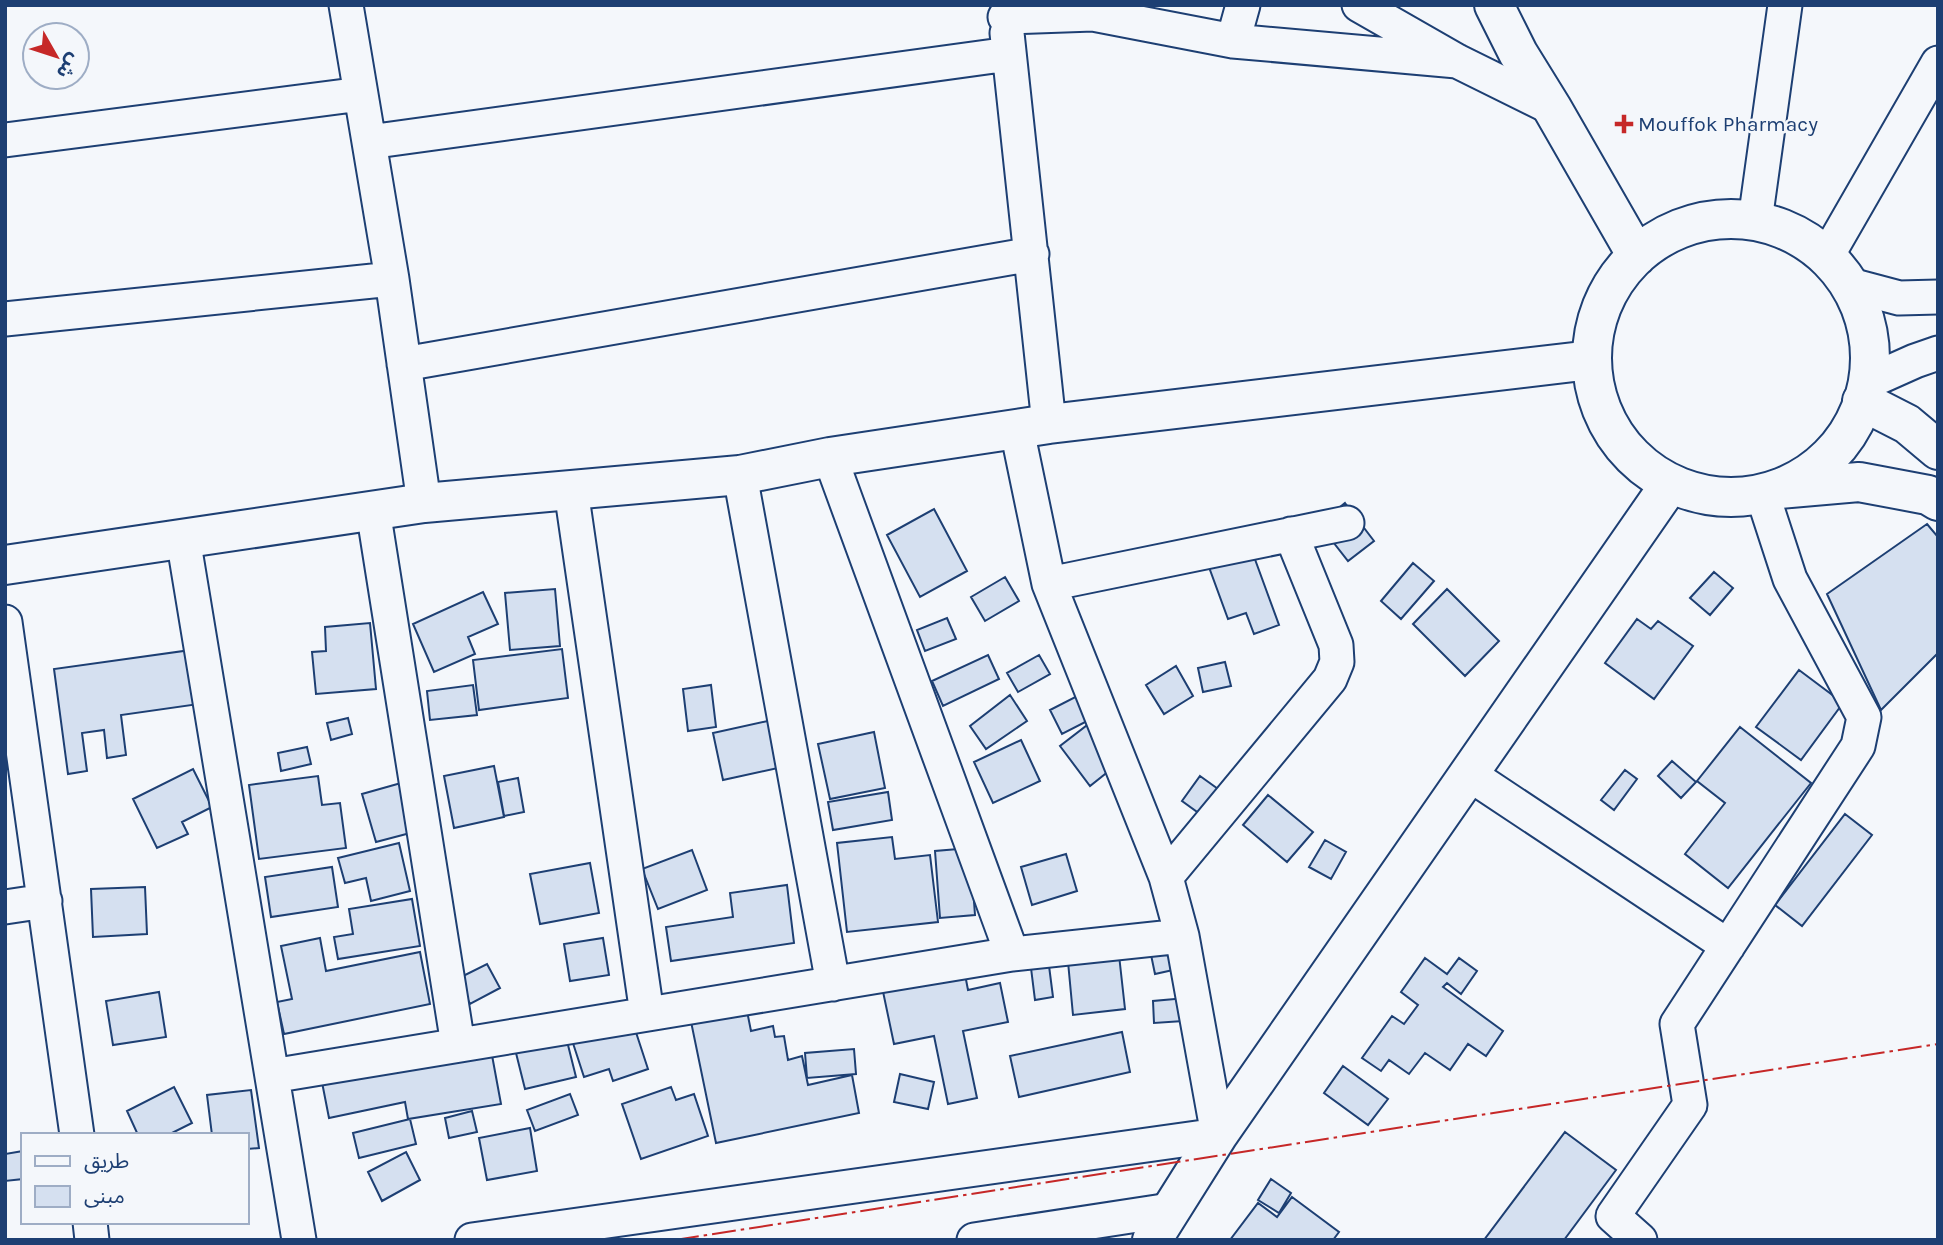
<svg xmlns="http://www.w3.org/2000/svg" width="1943" height="1245" viewBox="0 0 1943 1245" font-family="Karla,'Noto Sans Arabic',sans-serif">
<style>
.building{fill:#d5e0f0;stroke:#1d3f73;stroke-width:2}
.lines{fill:none;stroke-linecap:round;stroke-linejoin:round}
.street-casing{stroke:#1d3f73;stroke-width:37}
.secondary-casing{stroke:#1d3f73;stroke-width:42}
.highway-casing{stroke:#1d3f73;stroke-width:42}
.street{stroke:#f4f7fb;stroke-width:33}
.secondary{stroke:#f4f7fb;stroke-width:38}
.highway{stroke:#f4f7fb;stroke-width:38}
.power{stroke:#c62828;stroke-width:2;stroke-dasharray:24 5 3.5 5;stroke-linecap:butt}
.poi-dot{fill:#c62828;stroke:#f4f7fb;stroke-width:2.5}
.labels{text-anchor:middle;stroke-width:5;stroke-linejoin:round;paint-order:stroke}
.poi-label{font-size:21px;fill:#1d3f73;stroke:#f4f7fb;text-anchor:start}
</style>
<rect width="100%" height="100%" fill="#f4f7fb"/>
<path class="building" d="M 1345,503 L 1374,541 L 1348,561 L 1319,524 Z
M 934,509 L 967,571 L 920,597 L 887,535 Z
M 1927,524 L 1938,537 L 1938,653 L 1881,710 L 1827,594 Z
M 1245,532 L 1279,625 L 1254,634 L 1246,613 L 1228,619 L 1202,548 Z
M 1413,563 L 1434,581 L 1401,619 L 1381,601 Z
M 1714,572 L 1733,588 L 1710,615 L 1690,598 Z
M 1005,577 L 1019,601 L 985,621 L 971,597 Z
M 555,589 L 560,646 L 510,650 L 505,593 Z
M 1447,589 L 1499,641 L 1465,676 L 1413,624 Z
M 483,592 L 498,624 L 468,637 L 475,654 L 434,672 L 413,624 Z
M 947,618 L 956,639 L 925,651 L 917,630 Z
M 1637,619 L 1651,629 L 1658,621 L 1693,646 L 1654,699 L 1605,663 Z
M 370,623 L 376,689 L 316,694 L 312,652 L 326,651 L 325,627 Z
M 562,649 L 568,698 L 479,710 L 473,660 Z
M 191,650 L 199,704 L 121,715 L 126,755 L 107,758 L 104,730 L 82,733 L 87,771 L 68,774 L 54,669 Z
M 988,655 L 999,679 L 943,706 L 932,681 Z
M 1039,655 L 1050,674 L 1018,692 L 1007,673 Z
M 1225,662 L 1231,686 L 1203,692 L 1198,668 Z
M 1176,666 L 1193,696 L 1164,714 L 1146,685 Z
M 1799,670 L 1843,703 L 1801,760 L 1756,727 Z
M 473,685 L 477,715 L 430,720 L 427,691 Z
M 711,685 L 716,727 L 688,731 L 683,689 Z
M 1085,692 L 1097,716 L 1062,734 L 1050,710 Z
M 1010,695 L 1027,721 L 986,749 L 970,726 Z
M 1099,716 L 1129,755 L 1090,786 L 1060,746 Z
M 348,718 L 352,734 L 331,740 L 327,723 Z
M 777,719 L 787,766 L 723,780 L 713,733 Z
M 1740,727 L 1811,783 L 1728,888 L 1685,854 L 1725,803 L 1697,781 Z
M 874,732 L 885,788 L 830,799 L 818,744 Z
M 1021,740 L 1040,781 L 993,803 L 974,762 Z
M 307,747 L 311,764 L 281,771 L 278,753 Z
M 1672,761 L 1696,782 L 1681,798 L 1658,776 Z
M 494,766 L 504,817 L 454,828 L 444,776 Z
M 193,769 L 212,807 L 182,822 L 188,834 L 157,848 L 133,799 Z
M 1625,770 L 1637,779 L 1614,810 L 1601,800 Z
M 318,776 L 322,805 L 340,803 L 346,848 L 259,859 L 249,785 Z
M 1200,776 L 1225,794 L 1207,819 L 1182,801 Z
M 518,778 L 524,812 L 504,816 L 498,782 Z
M 401,783 L 414,832 L 376,842 L 362,794 Z
M 888,792 L 892,820 L 833,830 L 828,802 Z
M 1268,795 L 1313,832 L 1287,862 L 1243,825 Z
M 1845,814 L 1872,835 L 1802,926 L 1775,905 Z
M 892,837 L 895,859 L 930,855 L 938,922 L 847,932 L 837,843 Z
M 1325,840 L 1346,852 L 1331,879 L 1309,867 Z
M 399,843 L 410,891 L 371,901 L 366,878 L 345,883 L 338,858 Z
M 970,848 L 975,915 L 940,918 L 935,851 Z
M 692,850 L 707,890 L 658,909 L 642,869 Z
M 1066,854 L 1077,891 L 1032,905 L 1021,867 Z
M 590,863 L 599,913 L 540,924 L 530,874 Z
M 332,867 L 338,907 L 271,917 L 265,877 Z
M 787,885 L 794,943 L 671,961 L 666,927 L 733,917 L 730,893 Z
M 145,887 L 147,934 L 93,937 L 91,889 Z
M 412,899 L 420,946 L 338,959 L 334,937 L 353,934 L 349,909 Z
M 320,938 L 326,971 L 420,952 L 430,1004 L 284,1034 L 277,1002 L 292,999 L 281,946 Z
M 603,938 L 609,975 L 570,981 L 564,944 Z
M 1185,941 L 1191,966 L 1155,974 L 1150,950 Z
M 1118,946 L 1125,1009 L 1073,1015 L 1067,951 Z
M 1048,958 L 1053,997 L 1035,1000 L 1030,960 Z
M 1425,958 L 1447,974 L 1459,958 L 1477,971 L 1461,994 L 1447,983 L 1443,987 L 1503,1031 L 1486,1056 L 1468,1044 L 1450,1070 L 1425,1053 L 1409,1074 L 1389,1060 L 1381,1071 L 1362,1058 L 1392,1016 L 1404,1024 L 1418,1005 L 1401,992 Z
M 487,964 L 500,988 L 470,1004 L 457,979 Z
M 963,964 L 968,990 L 1000,983 L 1008,1022 L 963,1031 L 977,1098 L 948,1104 L 934,1036 L 894,1044 L 881,982 Z
M 159,992 L 166,1037 L 113,1045 L 106,1001 Z
M 744,996 L 751,1031 L 773,1026 L 775,1037 L 784,1036 L 788,1060 L 802,1056 L 808,1085 L 852,1075 L 859,1113 L 716,1143 L 688,1007 Z
M 1197,997 L 1198,1020 L 1154,1023 L 1153,1001 Z
M 630,1014 L 648,1069 L 613,1081 L 609,1069 L 584,1077 L 570,1034 Z
M 1122,1032 L 1130,1072 L 1019,1097 L 1010,1056 Z
M 489,1039 L 501,1104 L 408,1119 L 405,1102 L 329,1118 L 320,1072 Z
M 567,1041 L 576,1077 L 525,1089 L 516,1053 Z
M 854,1049 L 856,1074 L 807,1078 L 805,1053 Z
M 1343,1066 L 1388,1099 L 1368,1125 L 1324,1093 Z
M 900,1074 L 934,1082 L 928,1109 L 894,1102 Z
M 174,1087 L 192,1123 L 168,1135 L 138,1135 L 127,1111 Z
M 671,1087 L 676,1100 L 694,1094 L 708,1136 L 641,1159 L 622,1104 Z
M 251,1090 L 259,1148 L 247,1149 L 247,1135 L 212,1135 L 207,1095 Z
M 570,1094 L 578,1115 L 535,1131 L 527,1110 Z
M 472,1111 L 477,1132 L 449,1138 L 445,1118 Z
M 410,1119 L 416,1144 L 359,1158 L 353,1133 Z
M 530,1128 L 537,1171 L 487,1180 L 479,1138 Z
M 1565,1132 L 1616,1170 L 1564,1240 L 1484,1240 Z
M 23,1151 L 23,1179 L 5,1181 L 5,1154 Z
M 406,1152 L 420,1180 L 382,1201 L 368,1172 Z
M 1271,1179 L 1291,1193 L 1279,1213 L 1258,1200 Z
M 1292,1197 L 1339,1232 L 1333,1240 L 1230,1240 L 1258,1203 L 1277,1217 Z"/>
<g class="lines">
<g class="street-casing">
<path id="street" d="M 346,5 L 392,279 L 424,503
M 1359,5 L 1457,61 L 1552,108
M 1005,17 L 1093,14 L 1233,41 L 1457,61
M 1007,33 L 1049,424
M 1233,41 L 1243,5
M 5,140 L 361,94
M 369,142 L 1009,54
M 1755,221 L 1785,5
M 1827,256 L 1938,63
M 1850,285 L 1899,298 L 1938,297
M 5,319 L 392,279
M 404,364 L 1032,254
M 1868,382 L 1915,361 L 1938,353
M 830,457 L 1012,954
M 740,475 L 833,984
M 571,490 L 647,1014
M 373,510 L 458,1045
M 183,538 L 299,1240
M 1049,584 L 1347,523
M 5,622 L 77,1135
M 1469,774 L 1728,946
M 1166,877 L 1330,679 L 1337,662 L 1336,645 L 1291,534
M 5,907 L 45,901
M 272,1076 L 1012,954 L 1182,936
M 90,1222 L 92,1240
M 472,1240 L 1218,1135 L 1182,936 L 1166,877 L 1049,584 L 1017,430
M 974,1240 L 1170,1210
M 1640,1240 L 1613,1216 L 1690,1105 L 1677,1024 L 1858,746 L 1864,717 L 1790,579 L 1762,493"/>
</g>
<g class="secondary-casing">
<path id="secondary" d="M 1494,5 L 1518,53 L 1552,108 L 1637,256
M1592 358a139 139 0 1 1 278 0a139 139 0 1 1-278 0Z
M 5,565 L 424,503 L 740,475 L 830,457 L 1049,424 L 1591,360
M 1152,1240 L 1218,1135 L 1670,484"/>
</g>
<g class="highway-casing">
<path id="highway" d="M 1862,401 L 1907,424 L 1938,450
M 1779,489 L 1859,482 L 1928,495 L 1938,501"/>
</g>
<use href="#street" class="street"/>
<use href="#secondary" class="secondary"/>
<use href="#highway" class="highway"/>
<path class="power" d="M 675,1240 L 1938,1044"/>
</g>
<path class="poi-dot" d="M1620.5 113.5h7v7h7v7h-7v7h-7v-7h-7v-7h7z"/>
<g class="labels">
<g class="poi-label">
<text x="1638" y="131">Mouffok Pharmacy</text>
</g>
</g>
<rect width="1943" height="1245" fill="none" stroke="#1d3f73" stroke-width="14"/>
<rect x="21" y="1133" width="228" height="91" fill="#f4f7fb" stroke="#9eadc5" stroke-width="2"/>
<rect x="35" y="1156" width="35" height="10" fill="#f4f7fb" stroke="#9eadc5" stroke-width="2"/>
<text x="84" y="1168" font-size="21" fill="#1d3f73">طريق</text>
<rect x="35" y="1186" width="35" height="21" fill="#d5e0f0" stroke="#9eadc5" stroke-width="2"/>
<text x="84" y="1203" font-size="21" fill="#1d3f73">مبنى</text>
<g transform="translate(56 56) rotate(129)"><circle r="33" fill="#f4f7fb" stroke="#9eadc5" stroke-width="2"/>
<path d="M0-5L12 26L0 18L-12 26Z" fill="#c62828"/>
<text y="-10" font-size="19" font-weight="bold" text-anchor="middle" fill="#1d3f73">ش</text>
</g>
</svg>
